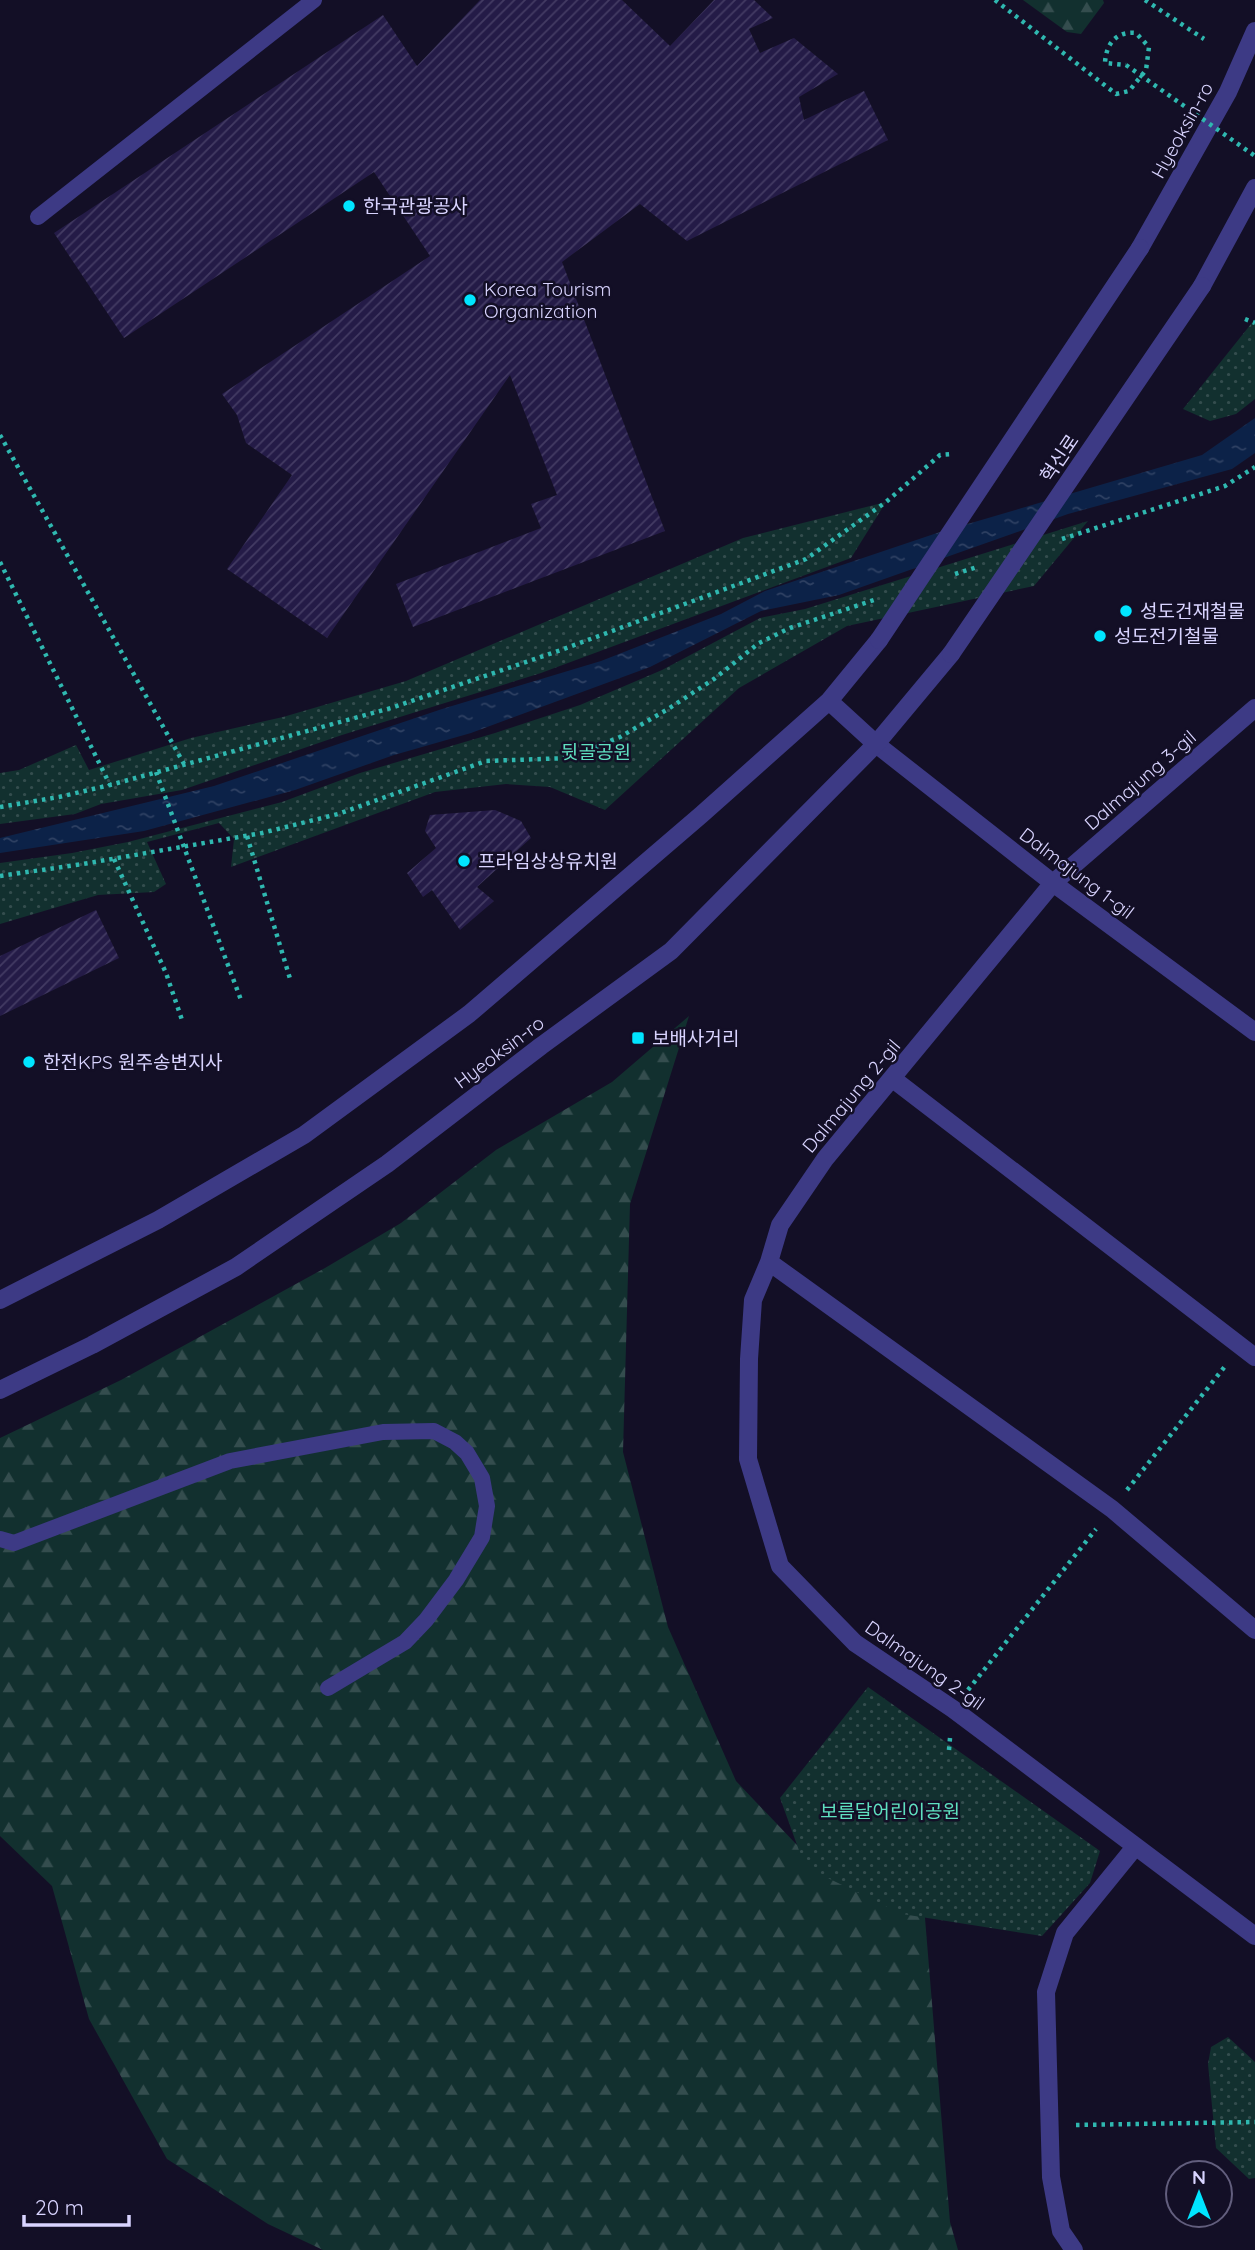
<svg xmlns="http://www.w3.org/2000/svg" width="1255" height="2250" viewBox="0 0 1255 2250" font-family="Quicksand,'Noto Sans KR',sans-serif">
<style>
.forest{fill:url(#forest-firs)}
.park{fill:url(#park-dots)}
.water{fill:url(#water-ripples)}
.building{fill:url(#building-hatch)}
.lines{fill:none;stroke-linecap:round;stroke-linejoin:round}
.path{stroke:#2fb8b0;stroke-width:4.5;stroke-dasharray:3.5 5;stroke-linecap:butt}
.service{stroke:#3d3a85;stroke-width:16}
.minor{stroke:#3d3a85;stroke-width:18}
.tertiary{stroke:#3d3a85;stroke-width:18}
.path-bridge{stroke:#2fb8b0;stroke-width:4.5;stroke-dasharray:3.5 5;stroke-linecap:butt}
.tertiary-bridge{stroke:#3d3a85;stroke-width:18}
.poi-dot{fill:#00e5ff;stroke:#130f26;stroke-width:2.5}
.labels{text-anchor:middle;stroke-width:5;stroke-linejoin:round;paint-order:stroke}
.street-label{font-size:19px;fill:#d9d4ff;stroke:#130f26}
.poi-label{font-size:19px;fill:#d9d4ff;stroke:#130f26;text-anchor:start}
.park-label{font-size:19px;fill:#5fe0c0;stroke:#130f26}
</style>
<defs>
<pattern id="forest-firs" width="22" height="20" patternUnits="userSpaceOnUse" patternTransform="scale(1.75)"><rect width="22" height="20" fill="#12302f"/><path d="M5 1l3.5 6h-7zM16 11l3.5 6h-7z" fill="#344d4e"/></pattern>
<pattern id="park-dots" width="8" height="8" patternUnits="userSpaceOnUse" patternTransform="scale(1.75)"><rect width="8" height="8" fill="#12302f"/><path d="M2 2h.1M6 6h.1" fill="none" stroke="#344d4e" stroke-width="1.8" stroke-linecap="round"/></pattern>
<pattern id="water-ripples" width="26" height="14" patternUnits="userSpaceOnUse" patternTransform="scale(1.75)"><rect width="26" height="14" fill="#0c2248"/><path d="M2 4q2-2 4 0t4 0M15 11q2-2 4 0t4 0" fill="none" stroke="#2f4163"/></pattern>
<pattern id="building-hatch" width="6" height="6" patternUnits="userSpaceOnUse" patternTransform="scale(1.75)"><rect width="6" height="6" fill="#241b47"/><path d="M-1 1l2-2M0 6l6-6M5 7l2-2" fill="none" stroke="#433b63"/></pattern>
</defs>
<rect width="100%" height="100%" fill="#130f26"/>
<path class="forest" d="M 1023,0 L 1103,0 L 1104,3 L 1081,34 L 1067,32 Z
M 689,1016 L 630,1204 L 623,1452 L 668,1627 L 736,1781 L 797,1845 L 924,1906 L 950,2222 L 958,2250 L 323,2250 L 268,2224 L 167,2159 L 89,2019 L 52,1886 L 0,1836 L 0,1438 L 121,1380 L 325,1268 L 401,1223 L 496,1150 L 612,1082 Z"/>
<path class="park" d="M 1255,319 L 1255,399 L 1236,414 L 1210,421 L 1183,409 Z
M 886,502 L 851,558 L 541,673 L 342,735 L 182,790 L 101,804 L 75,814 L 0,824 L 0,773 L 19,770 L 76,745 L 89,770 L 191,738 L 283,717 L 406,681 L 743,538 Z
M 1088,521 L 1034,586 L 847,626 L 739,688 L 605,810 L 550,787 L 506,784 L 435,792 L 231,867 L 234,839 L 219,823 L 147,842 L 166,884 L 154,892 L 98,895 L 0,924 L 0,863 L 72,853 L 128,842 L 282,802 L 360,773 L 495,733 L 580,705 L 662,670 L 760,618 L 805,609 Z
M 868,1687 L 1100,1851 L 1090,1883 L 1042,1936 L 902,1914 L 805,1867 L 780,1798 Z
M 1228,2037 L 1255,2062 L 1255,2178 L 1249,2179 L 1216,2148 L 1208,2064 L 1211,2047 Z"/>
<path class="water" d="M 1255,418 L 1255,453 L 1232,469 L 1068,514 L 839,595 L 761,611 L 650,667 L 471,733 L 394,755 L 295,790 L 144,831 L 0,853 L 0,838 L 214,786 L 442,709 L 601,661 L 721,614 L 765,591 L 937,533 L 1202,455 Z"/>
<path class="building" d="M 480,0 L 622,0 L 670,46 L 714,0 L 754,0 L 773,18 L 749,29 L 760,53 L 794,38 L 838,74 L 799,97 L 804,120 L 864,91 L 888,140 L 687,241 L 640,204 L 562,262 L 665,531 L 413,627 L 396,584 L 541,528 L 531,504 L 557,495 L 510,375 L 327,638 L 227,569 L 292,475 L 246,443 L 237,415 L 222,394 L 430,256 L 374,172 L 124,338 L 54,233 L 383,15 L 417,66 Z
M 495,810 L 521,821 L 531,838 L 477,887 L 494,901 L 460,930 L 432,890 L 423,897 L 407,873 L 436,848 L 425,831 L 430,815 Z
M 96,910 L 119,958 L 0,1016 L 0,956 Z"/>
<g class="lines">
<path class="path" d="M 995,0 L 1116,94 L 1129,91 L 1146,70 L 1149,47 L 1136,33 C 1116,31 1106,44 1105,63 L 1126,65
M 1145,0 L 1204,39
M 1245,319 L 1255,323
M 0,435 L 184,764
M 1062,539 L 1225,486 L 1255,467
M 0,562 L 110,785
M 955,574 L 977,567
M 156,772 L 241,1000
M 0,807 L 59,797 L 110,785 L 391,708 L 561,650 L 806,559 L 886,502 L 940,455 L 953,454
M 247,836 L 291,982
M 114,859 L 166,973 L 182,1020
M 0,876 L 83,864 L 262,833 L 338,814 L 486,761 L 569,758 L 620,737 L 668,709 L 714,679 L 759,643 L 790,628 L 874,600
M 1127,1490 L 1226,1365
M 968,1690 L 1096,1529
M 949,1750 L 950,1738
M 1076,2125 L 1255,2122"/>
<path class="service" d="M 38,217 L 314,0
M 0,1539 L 14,1543 L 230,1461 L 383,1432 L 434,1431 L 455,1442 L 467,1453 L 482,1478 L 487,1506 L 482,1537 L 456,1580 L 426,1620 L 405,1642 L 328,1688"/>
<path class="minor" d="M 1255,708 L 1053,883 L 825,1159 L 780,1225 L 769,1262 L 753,1300 L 749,1359 L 748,1459 L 780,1566 L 855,1643 L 953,1709 L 1255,1936
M 876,744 L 1053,883 L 1255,1032
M 893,1079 L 1255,1357
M 769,1262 L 1112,1509 L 1255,1630
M 1074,2250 L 1061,2231 L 1051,2177 L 1046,1992 L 1065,1933 L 1135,1847"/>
<path class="tertiary" d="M 1140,248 L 1228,92 L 1255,31
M 1202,286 L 1255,188
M 829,701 L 876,744
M 0,1300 L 158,1220 L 304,1135 L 469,1014 L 701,815 L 829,701 L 879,640
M 0,1390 L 92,1345 L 236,1267 L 387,1164 L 541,1046 L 671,951 L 876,744 L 951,654"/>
<path class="path-bridge" d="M 1126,65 L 1255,156"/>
<path class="tertiary-bridge" d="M 879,640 L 1140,248
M 951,654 L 1202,286"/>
</g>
<g class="poi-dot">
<circle cx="349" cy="206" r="7"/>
<circle cx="470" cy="300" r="7"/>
<circle cx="1126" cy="611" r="7"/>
<circle cx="1100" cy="636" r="7"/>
<circle cx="464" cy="861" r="7"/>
<rect x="631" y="1031" width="14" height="14" rx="3.5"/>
<circle cx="29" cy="1062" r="7"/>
</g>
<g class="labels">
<g class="street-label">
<text transform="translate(1182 130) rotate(-61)" y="7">Hyeoksin-ro</text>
<text transform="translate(1059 458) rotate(-56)" y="7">혁신로</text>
<text transform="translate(1140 780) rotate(-41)" y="7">Dalmajung 3-gil</text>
<text transform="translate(1077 873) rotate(37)" y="7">Dalmajung 1-gil</text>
<text transform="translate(499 1052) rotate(-37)" y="7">Hyeoksin-ro</text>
<text transform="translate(851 1096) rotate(-50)" y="7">Dalmajung 2-gil</text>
<text transform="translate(925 1665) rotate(35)" y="7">Dalmajung 2-gil</text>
</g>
<g class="poi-label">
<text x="363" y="213">한국관광공사</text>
<text x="484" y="296">Korea Tourism<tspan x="484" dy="22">Organization</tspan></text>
<text x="1140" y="618">성도건재철물</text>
<text x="1114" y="643">성도전기철물</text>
<text x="478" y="868">프라임상상유치원</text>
<text x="652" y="1045">보배사거리</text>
<text x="43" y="1069">한전KPS 원주송변지사</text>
</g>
<g class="park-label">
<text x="596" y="759">뒷골공원</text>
<text x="890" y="1818">보름달어린이공원</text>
</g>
</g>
<g transform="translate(1199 2194)"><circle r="33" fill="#130f26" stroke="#625e7d" stroke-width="2"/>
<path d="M0-5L12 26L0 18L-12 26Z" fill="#00e5ff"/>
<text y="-10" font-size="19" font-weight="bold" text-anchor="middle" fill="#d9d4ff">N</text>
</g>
<path d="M24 2215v10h105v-10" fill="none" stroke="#d9d4ff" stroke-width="3.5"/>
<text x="35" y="2215" font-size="21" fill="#d9d4ff" stroke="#130f26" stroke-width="5" paint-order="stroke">20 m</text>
</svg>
